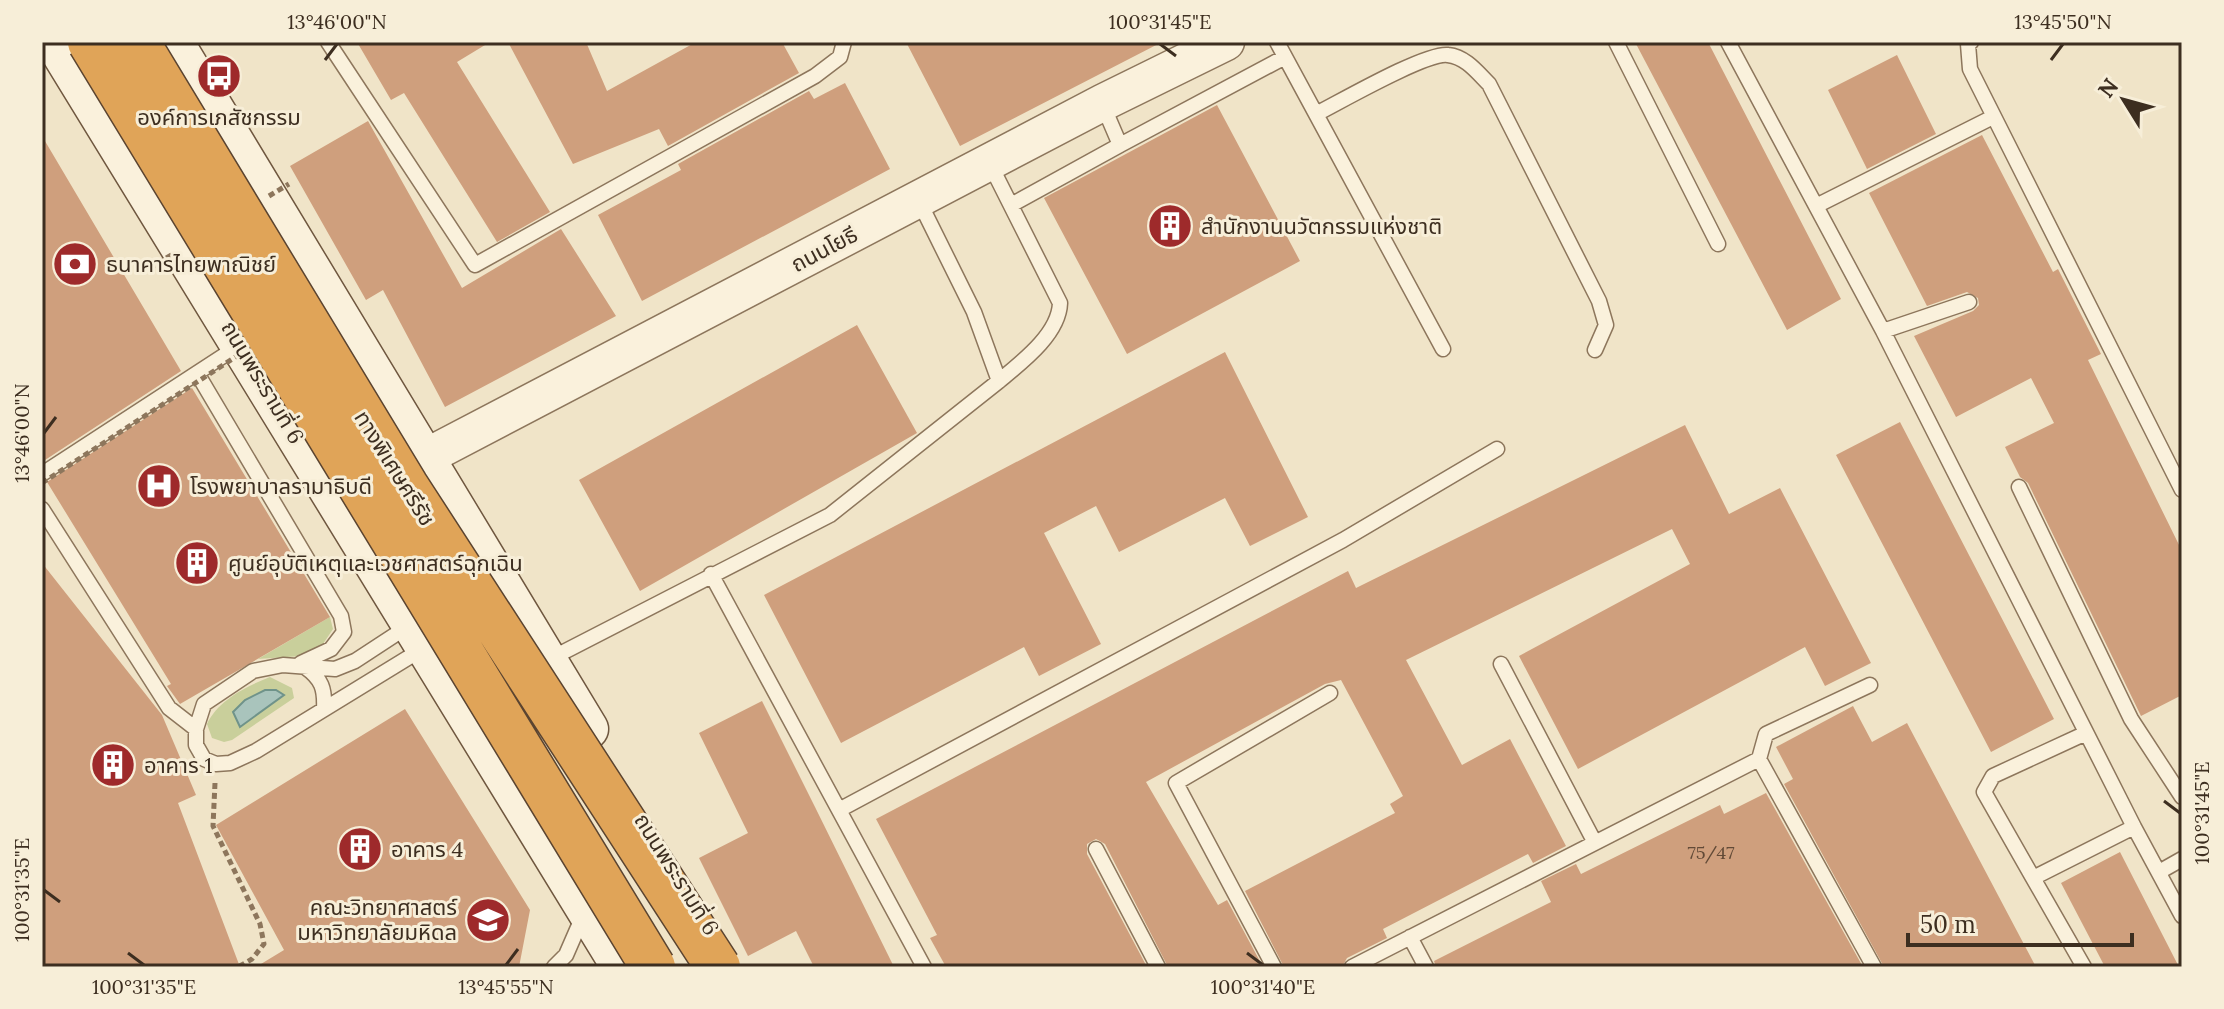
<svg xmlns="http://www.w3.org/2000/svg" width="2224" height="1009" viewBox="0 0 2224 1009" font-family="Lora,'Noto Sans Thai',serif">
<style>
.green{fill:#c9cf9b;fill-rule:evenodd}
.water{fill:#a9c4bc;stroke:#6f938a;stroke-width:2}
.building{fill:#cf9f7d}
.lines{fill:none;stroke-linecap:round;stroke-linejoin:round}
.service-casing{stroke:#8d765c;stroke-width:17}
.tertiary-casing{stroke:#8d765c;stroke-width:39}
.secondary-casing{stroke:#6f573f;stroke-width:43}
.path{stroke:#8d765c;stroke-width:5;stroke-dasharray:6 4;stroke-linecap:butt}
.service{stroke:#faf1dc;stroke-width:14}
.tertiary{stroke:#faf1dc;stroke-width:36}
.secondary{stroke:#faf1dc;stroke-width:40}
.motorway-bridge-casing{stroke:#5b4430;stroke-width:47;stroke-linecap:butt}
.path-bridge{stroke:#8d765c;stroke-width:5;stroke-dasharray:6 4;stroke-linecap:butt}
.motorway-bridge{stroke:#e0a458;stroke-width:44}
.ticks{fill:none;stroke:#3d2e20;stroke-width:3}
.labels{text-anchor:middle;stroke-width:6;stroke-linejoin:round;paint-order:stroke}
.number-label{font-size:18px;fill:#624a37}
.poi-label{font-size:22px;fill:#3d2e20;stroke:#f7eed8;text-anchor:start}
.street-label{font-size:22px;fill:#3d2e20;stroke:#f7eed8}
.neatline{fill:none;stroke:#3d2e20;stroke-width:3}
.ticks-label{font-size:20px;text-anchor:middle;fill:#3d2e20}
</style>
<rect width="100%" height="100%" fill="#f0e4c8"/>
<path class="green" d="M 330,617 L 333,629 L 319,650 L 302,656 L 258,659 Z
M 270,677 L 292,688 L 294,698 L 232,740 L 224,742 L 212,738 L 207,724 C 218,700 247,686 270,677 ZM 266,690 L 275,690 L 283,695 L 240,727 L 234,712 L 245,700 Z"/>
<path class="water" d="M 265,690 L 276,690 L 284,695 L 240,727 L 233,712 L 245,700 Z"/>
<path class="building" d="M 357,42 L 490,42 L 457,62 L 550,212 L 497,242 L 404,93 L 391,100 Z
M 508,42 L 586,42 L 607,91 L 696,42 L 782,42 L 799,73 L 668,146 L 659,129 L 573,164 Z
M 906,42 L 1162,42 L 960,146 Z
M 1635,42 L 1708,42 L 1841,299 L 1787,330 Z
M 1897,55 L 1936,134 L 1867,169 L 1828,90 Z
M 845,83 L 890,169 L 642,301 L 598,215 L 681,170 L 678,164 L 809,91 L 814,99 Z
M 1217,105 L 1300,261 L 1127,354 L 1044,198 Z
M 368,121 L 462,288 L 561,229 L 616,316 L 445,407 L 383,290 L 366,300 L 290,166 Z
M 1982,135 L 2053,272 L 2058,269 L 2101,354 L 2088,360 L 2182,551 L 2182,695 L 2141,716 L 2028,483 L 2020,477 L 2005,447 L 2054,423 L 2031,378 L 1956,417 L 1914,336 L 1973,311 L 1979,305 L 1978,298 L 1967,292 L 1927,306 L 1869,193 Z
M 42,136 L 181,371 L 42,462 Z
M 857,325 L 917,433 L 640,591 L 579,480 Z
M 1225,352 L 1308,517 L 1250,546 L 1225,498 L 1119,552 L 1096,506 L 1044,533 L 1101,644 L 1039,676 L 1024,647 L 841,743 L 764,595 Z
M 192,388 L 330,617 L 180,704 L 167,686 L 171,684 L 47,482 Z
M 1900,422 L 2054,719 L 1991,752 L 1836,455 Z
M 1685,425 L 1729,514 L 1780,488 L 1871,663 L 1825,686 L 1805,647 L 1578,769 L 1519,656 L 1690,564 L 1672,529 L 1406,660 L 1462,765 L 1510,739 L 1566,846 L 1533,863 L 1528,854 L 1383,929 L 1387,938 L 1347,958 L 1342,967 L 1284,967 L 1245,891 L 1395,813 L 1390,804 L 1403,796 L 1341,680 L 1325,684 L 1146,782 L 1218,905 L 1227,900 L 1263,967 L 1168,967 L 1105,844 L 1096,839 L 1087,844 L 1087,854 L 1147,967 L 946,967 L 930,938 L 937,935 L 876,819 L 1348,571 L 1356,588 Z
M 42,563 L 162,715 L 196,795 L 178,803 L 240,967 L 42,967 Z
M 762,701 L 815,807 L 894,967 L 814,967 L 796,931 L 748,956 L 699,858 L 748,833 L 699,733 Z
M 1853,706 L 1872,742 L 1907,723 L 2036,967 L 1884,967 L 1784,784 L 1793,779 L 1776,747 Z
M 405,709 L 530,910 L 519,967 L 256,967 L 284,950 L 216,825 Z
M 1766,793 L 1863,967 L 1436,967 L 1434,961 L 1551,902 L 1541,881 L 1576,864 L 1581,874 L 1720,805 L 1724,814 Z
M 2120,852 L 2179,967 L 2105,967 L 2061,883 Z"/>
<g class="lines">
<g class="service-casing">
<path id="service" d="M 328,42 L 475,265 L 815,76 L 840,57 L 844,42
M 1277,42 L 1443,349
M 1616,42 L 1718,244
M 1728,42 L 1883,331 L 2134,827
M 1971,42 L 1968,44 L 1970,69 L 2182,490
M 1316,114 C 1340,102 1426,52 1448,55 C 1466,57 1477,72 1489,84 L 1599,301 L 1606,325 L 1595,350
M 1120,145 L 1285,57
M 989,162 L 1060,303 C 1059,334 1022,362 999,381
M 1011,205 L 1120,145 L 1102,103
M 1816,206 L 1993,117
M 1883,331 L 1969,302
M 197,373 L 341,616 L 344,632 L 331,649 L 301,663
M 42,474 L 240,345
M 2019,487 L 2131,719 L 2182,797
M 42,509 L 169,708 L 196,729
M 711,574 L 924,967
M 410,625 L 355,661 L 335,669 L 283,665 L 253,671 L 204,704 L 196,729 L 196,745 L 204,759 L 216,764 L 230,763 L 256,751 L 424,648
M 550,659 L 830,515 L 999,381 L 974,312 L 918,199
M 1501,664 L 1594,841
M 305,667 C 322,679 325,689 324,709
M 1759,759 L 1874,967
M 839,810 L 1343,540 L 1497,449
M 1096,849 L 1158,967
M 2159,872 L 2182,859
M 2033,878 L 1984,792 L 1993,776 L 2084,734
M 1410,937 L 1426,967
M 554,967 L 566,955 L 583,916
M 1274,967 L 1176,783 L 1330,693
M 1352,967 L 1759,759 L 1766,734 L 1870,685
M 2084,967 L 2033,878 L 2134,827 L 2182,916"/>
</g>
<g class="tertiary-casing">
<path id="tertiary" d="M 424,458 L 1102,103 L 1226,42"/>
</g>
<g class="secondary-casing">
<path id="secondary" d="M 55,42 L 622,967
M 173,42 L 588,729"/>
</g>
<path class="path" d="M 215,783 L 213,826 L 260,924 L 264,944 L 252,959 L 238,967"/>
<use href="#service" class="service"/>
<use href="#tertiary" class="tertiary"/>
<use href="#secondary" class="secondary"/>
<g class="motorway-bridge-casing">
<path id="motorway-bridge" d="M 90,42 L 653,967
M 137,42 L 406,486 L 718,967"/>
</g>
<path class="path-bridge" d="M 269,196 L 289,184
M 149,268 L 175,253
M 42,483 L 240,354"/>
<use href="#motorway-bridge" class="motorway-bridge"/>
</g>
<path class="ticks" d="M 1160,44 L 1176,56M 325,60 L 337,44M 2051,60 L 2063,44M 44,433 L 56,417M 2164,801 L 2180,813M 44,890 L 60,902M 128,953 L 144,965M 1247,953 L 1263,965M 506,965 L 518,949"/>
<defs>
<g id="bus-disc" transform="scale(2.3)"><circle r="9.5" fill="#9e2a2b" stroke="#f7eed8"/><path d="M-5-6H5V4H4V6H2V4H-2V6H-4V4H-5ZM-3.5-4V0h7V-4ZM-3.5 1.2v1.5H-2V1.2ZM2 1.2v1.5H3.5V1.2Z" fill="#fff"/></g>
<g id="building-disc" transform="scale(2.3)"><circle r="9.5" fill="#9e2a2b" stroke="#f7eed8"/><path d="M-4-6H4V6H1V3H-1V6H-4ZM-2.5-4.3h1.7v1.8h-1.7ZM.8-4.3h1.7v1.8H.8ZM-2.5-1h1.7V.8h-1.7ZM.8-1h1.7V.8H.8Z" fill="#fff"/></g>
<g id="bank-disc" transform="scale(2.3)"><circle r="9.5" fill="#9e2a2b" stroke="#f7eed8"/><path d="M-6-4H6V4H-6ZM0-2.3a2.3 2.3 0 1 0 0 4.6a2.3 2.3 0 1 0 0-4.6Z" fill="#fff"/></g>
<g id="hospital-disc" transform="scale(2.3)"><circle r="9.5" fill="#9e2a2b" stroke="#f7eed8"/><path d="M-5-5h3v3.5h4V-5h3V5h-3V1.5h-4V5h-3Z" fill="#fff"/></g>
<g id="university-disc" transform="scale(2.3)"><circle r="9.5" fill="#9e2a2b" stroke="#f7eed8"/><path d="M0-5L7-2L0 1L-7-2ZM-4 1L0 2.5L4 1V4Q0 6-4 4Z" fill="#fff"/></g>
</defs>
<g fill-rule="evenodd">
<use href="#bus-disc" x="219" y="76"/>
<use href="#building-disc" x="1170" y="226"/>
<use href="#bank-disc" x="75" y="264"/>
<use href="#hospital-disc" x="159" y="486"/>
<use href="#building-disc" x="197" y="563"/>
<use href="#building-disc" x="113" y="765"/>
<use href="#building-disc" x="360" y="849"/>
<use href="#university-disc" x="488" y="920"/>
</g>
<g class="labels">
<g class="number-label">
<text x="1711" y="859">75/47</text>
</g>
<g class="poi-label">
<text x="219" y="125" text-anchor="middle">องค์การเภสัชกรรม</text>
<text x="1201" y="234">สำนักงานนวัตกรรมแห่งชาติ</text>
<text x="106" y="272">ธนาคารไทยพาณิชย์</text>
<text x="190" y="494">โรงพยาบาลรามาธิบดี</text>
<text x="228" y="571">ศูนย์อุบัติเหตุและเวชศาสตร์ฉุกเฉิน</text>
<text x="144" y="773">อาคาร 1</text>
<text x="391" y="857">อาคาร 4</text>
<text x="457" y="915" text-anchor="end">คณะวิทยาศาสตร์<tspan x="457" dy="25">มหาวิทยาลัยมหิดล</tspan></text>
</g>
<g class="street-label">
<text transform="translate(824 249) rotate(-28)" y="8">ถนนโยธี</text>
<text transform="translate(263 382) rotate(59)" y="8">ถนนพระรามที่ 6</text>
<text transform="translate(395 468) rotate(58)" y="8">ทางพิเศษศรีรัช</text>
<text transform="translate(677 874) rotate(58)" y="8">ถนนพระรามที่ 6</text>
</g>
</g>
<rect width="2224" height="1009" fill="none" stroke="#f7eed8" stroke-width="88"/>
<g transform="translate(2124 100) rotate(307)" stroke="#f7eed8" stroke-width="6" paint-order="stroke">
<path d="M0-6L14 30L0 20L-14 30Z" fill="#3d2e20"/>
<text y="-12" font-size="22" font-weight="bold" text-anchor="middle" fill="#3d2e20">N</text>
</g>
<path d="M1908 933v12h224v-12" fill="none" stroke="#3d2e20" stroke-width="4"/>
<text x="1920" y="933" font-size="24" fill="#3d2e20" stroke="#f7eed8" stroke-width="6" paint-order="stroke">50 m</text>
<rect x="44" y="44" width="2136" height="921" class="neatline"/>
<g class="ticks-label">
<text x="337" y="29">13°46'00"N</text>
<text x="1160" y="29">100°31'45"E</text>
<text x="2063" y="29">13°45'50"N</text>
<text transform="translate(22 433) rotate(-90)" y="7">13°46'00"N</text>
<text transform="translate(2202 813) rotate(-90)" y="7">100°31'45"E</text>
<text transform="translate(22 890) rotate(-90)" y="7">100°31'35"E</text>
<text x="144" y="994">100°31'35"E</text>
<text x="506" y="994">13°45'55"N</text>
<text x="1263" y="994">100°31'40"E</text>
</g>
</svg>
